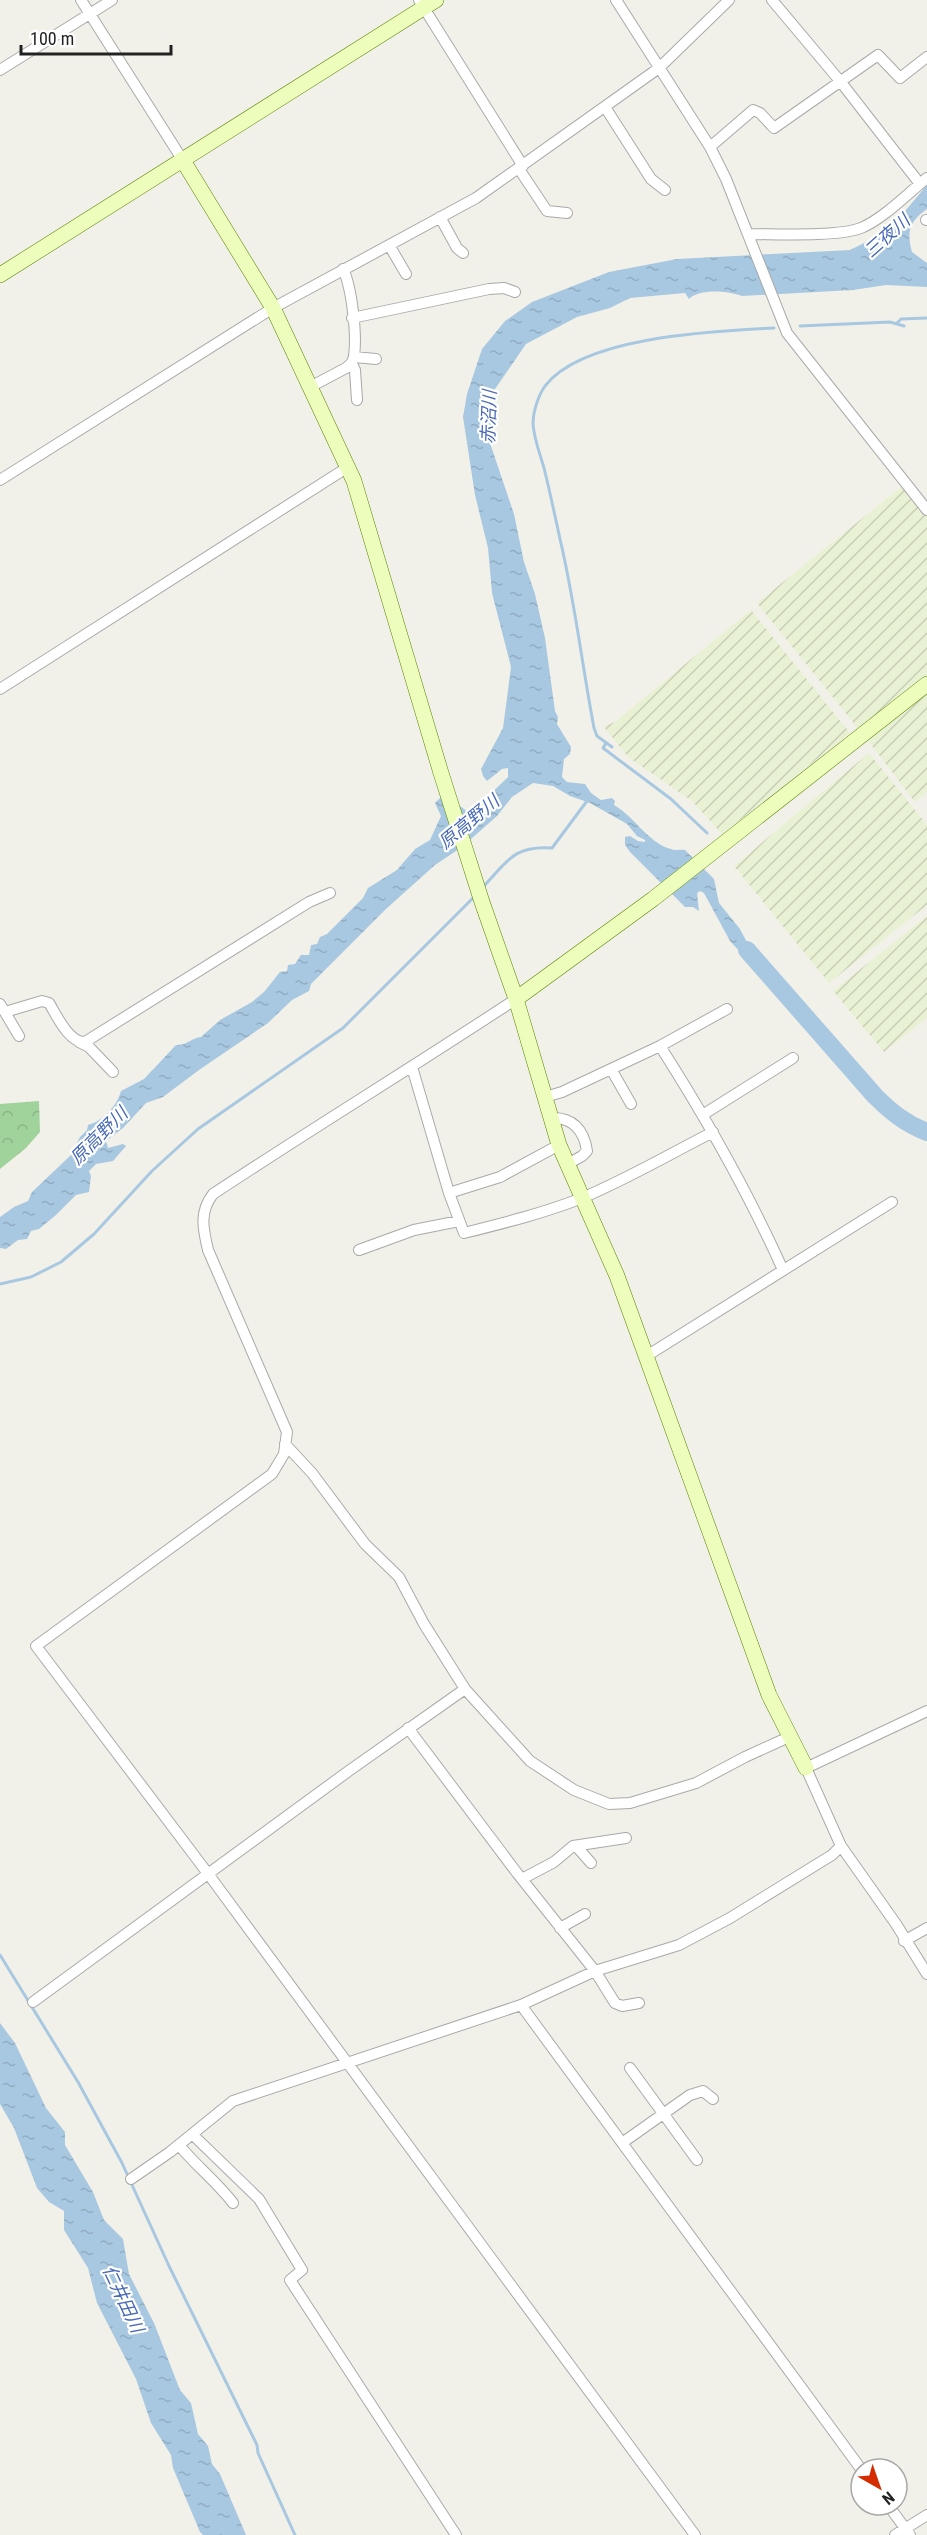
<svg xmlns="http://www.w3.org/2000/svg" width="927" height="2535" viewBox="0 0 927 2535" font-family="'Roboto Condensed','Noto Sans JP',sans-serif">
<style>
.farmland{fill:url(#farmland-furrows)}
.forest{fill:url(#forest-crowns)}
.water{fill:url(#water-ripples)}
.lines{fill:none;stroke-linecap:round;stroke-linejoin:round}
.stream{stroke:#a8c8e1;stroke-width:3}
.river{stroke:#a8c8e1;stroke-width:18}
.street-casing{stroke:#a9a9a9;stroke-width:12}
.secondary-casing{stroke:#598200;stroke-width:16}
.street{stroke:#fff;stroke-width:10}
.secondary{stroke:#ecfdbc;stroke-width:15}
.labels{text-anchor:middle;stroke-width:4.5;stroke-linejoin:round;paint-order:stroke}
.water-label{font-size:18px;font-style:italic;fill:#4869b8;stroke:#fff}
</style>
<defs>
<pattern id="farmland-furrows" width="10" height="10" patternUnits="userSpaceOnUse" patternTransform="scale(1.5)"><rect width="10" height="10" fill="#e9f1d4"/><path d="M-1 1l2-2M0 10L10 0M9 11l2-2" fill="none" stroke="#c8ceb6"/></pattern>
<pattern id="forest-crowns" width="20" height="18" patternUnits="userSpaceOnUse" patternTransform="scale(1.5)"><rect width="20" height="18" fill="#a0d39c"/><path d="M2 6a3 3 0 1 1 6 0M12 15a3 3 0 1 1 6 0" fill="none" stroke="#8ab586"/></pattern>
<pattern id="water-ripples" width="26" height="14" patternUnits="userSpaceOnUse" patternTransform="scale(1.5)"><rect width="26" height="14" fill="#a8c8e1"/><path d="M2 4q2-2 4 0t4 0M15 11q2-2 4 0t4 0" fill="none" stroke="#90acc1"/></pattern>
</defs>
<rect width="100%" height="100%" fill="#f2f1e9"/>
<path class="farmland" d="M905,484L927,511V677L860,731L757,603Z
M751,610L850,733L722,834L692,801L628,757L604,727L616,721Z
M927,688V792L915,802L866,738Z
M869,753L927,825V905L829,983L734,866Z
M927,916V1018L884,1052L833,991Z"/>
<path class="forest" d="M39,1101L40,1132L26,1148L0,1169V1104Z"/>
<path class="water" d="M927,185V209C910,221 906,231 912,252L927,263V287L886,285L853,290L742,296C728,291 700,288 689,299L685,293L630,298L610,308L577,317L526,344L495,389V405L490,419L493,431L490,443L514,514L524,562L535,594L545,638L555,711L558,717L557,724L571,747L570,754L564,759L562,777L567,782L585,784L591,793L601,800L612,798L615,801L614,805C635,817 648,843 671,849C676,851 680,849 685,850L714,879L719,903L740,929L752,952L773,975L743,955L730,941L704,893L700,891L697,893L699,911L693,907H685L630,852L625,845V837L630,836L638,841L645,842V840L637,836L627,824L590,803L570,796L553,786L533,783L512,797L497,816L462,847L435,865L386,909L311,984L309,991L292,1000L268,1023L199,1070L163,1097L146,1103L123,1128L106,1141L108,1148L123,1144L126,1146L113,1161L96,1164L89,1171L91,1176L89,1192L76,1195L56,1215L39,1229L31,1231L27,1239L18,1240L6,1249L0,1248V1217L14,1207L28,1201L32,1192L71,1155L80,1137L87,1130L88,1125C103,1121 117,1106 121,1091L144,1079L176,1045C186,1046 191,1038 201,1037L220,1020L252,1002L264,992L280,972L287,971L288,965L295,964L301,955H309L311,945L317,944L320,937L327,934L363,898L368,888L397,870L415,849L430,840L441,816L435,803L444,794L468,812L475,809L508,777V768L502,769L487,781L483,776L481,769L503,728L511,667L492,593L488,548L475,495L463,417L467,394L482,349L505,321L532,302L609,272L677,259L850,250L870,240L880,230L895,223Z
M0,2023L15,2043L46,2108L65,2132V2145L93,2192L104,2220L123,2239L129,2274L154,2323L180,2390L191,2403L198,2434L208,2446L212,2464L220,2474L246,2535H203L200,2532L173,2468L171,2455L151,2423L136,2379L97,2303L88,2268L64,2230V2211L49,2202L37,2188L14,2128L0,2104Z"/>
<g class="lines">
<path class="stream" d="M897,323L901,319L927,318
M800,326L890,322L904,326
M606,743L603,748L671,799L707,833
M612,747L597,736L594,728C582,665 575,602 560,539C555,516 550,492 544,468C540,454 534,439 533,424C533,412 538,396 545,386C583,336 716,331 774,328
M483,887C507,862 513,845 552,848L587,801
M0,1284L31,1277L61,1262L94,1234L152,1171L198,1129L343,1028L474,897
M0,1955L78,2082L122,2163L169,2266L257,2445L258,2453L295,2535"/>
<path class="river" d="M747,950L875,1096C891,1112 906,1124 927,1132"/>
<g class="street-casing">
<path id="street" d="M81,0L182,159
M419,0L523,166
M616,0L710,147L726,179L787,333L927,510
M772,0L840,81L920,184
M0,70L112,0
M605,107L651,179L665,190
M710,147L753,110L760,113L774,128L878,55L900,78L927,57
M519,169L547,211L567,213
M440,217L457,248L463,253
M926,220H927
M750,234C776,234 838,237 861,228C883,219 908,193 927,178
M389,245L406,274
M352,318L489,289L504,288L515,292
M354,357L376,359
M352,364L355,370L357,400
M310,387L346,368C351,364 353,362 354,356C357,335 352,288 343,269
M0,480L273,308L476,198L659,68L729,0
M0,689L348,467
M516,999C416,1065 313,1128 213,1194C199,1212 203,1229 208,1250L287,1432L284,1454L272,1474L36,1646L209,1875L695,2535
M0,1004L19,1036
M5,1012L42,1001L49,1003C57,1016 69,1043 85,1042L309,902L330,893
M79,1042L89,1047L113,1072
M660,1046C706,1118 748,1192 783,1270
M412,1067L449,1193L464,1233C504,1223 544,1213 582,1198C627,1179 670,1154 713,1132
M611,1069L631,1104
M545,1097L562,1092L660,1046L727,1009
M704,1114L793,1058
M551,1118C573,1117 584,1130 587,1151L582,1156L568,1164
M449,1193L500,1177L559,1145
M359,1250L414,1230L459,1221
M645,1357L892,1202
M285,1444L312,1473L365,1544L399,1577L424,1624L465,1689L530,1761L574,1790L609,1804L630,1803L696,1783L745,1757L789,1737
M408,1728L517,1873L595,1971L615,2003L622,2006L639,2003
M576,1846L591,1863
M841,1846L896,1924L927,1974
M522,1879L554,1862L573,1846L626,1838
M560,1928L585,1914
M904,1941L927,1928
M33,2002L350,1770L465,1689
M521,2005L861,2469
M630,2068L697,2160
M192,2134L259,2199L302,2270L290,2280L456,2535
M622,2143L690,2095L703,2091L713,2099
M179,2145C196,2166 217,2182 233,2203
M131,2179L170,2152L233,2101L521,2005L595,1971L679,1945L730,1918L832,1855L841,1846L806,1768L927,1711
M888,2505L910,2535
M895,2535L927,2515"/>
</g>
<g class="secondary-casing">
<path id="secondary" d="M182,159L273,308L354,481L441,773L482,902L516,999L559,1145L617,1276L769,1695L806,1768
M0,275L436,0
M516,999L653,899L927,684"/>
</g>
<use href="#street" class="street"/>
<use href="#secondary" class="secondary"/>
</g>
<g class="labels">
<g class="water-label">
<text transform="translate(887 236) rotate(-42)" y="6">三夜川</text>
<text transform="translate(489 417) rotate(-88)" y="6">赤沼川</text>
<text transform="translate(469 822) rotate(-40)" y="6">原高野川</text>
<text transform="translate(99 1136) rotate(-45)" y="6">原高野川</text>
<text transform="translate(123 2299) rotate(65)" y="6">仁井田川</text>
</g>
</g>
<g transform="translate(879 2487) rotate(140)"><circle r="28" fill="#ffffff" stroke="#a7a7a7" stroke-width="1.5"/>
<path d="M0-4.5L10 22L0 15L-10 22Z" fill="#d42c00"/>
<text y="-9" font-size="16" font-weight="bold" text-anchor="middle" fill="#222222">N</text>
</g>
<path d="M21 45v9h150v-9" fill="none" stroke="#222222" stroke-width="3"/>
<text x="30" y="45" font-size="18" fill="#222222" stroke="#ffffff" stroke-width="4.5" paint-order="stroke">100 m</text>
</svg>
